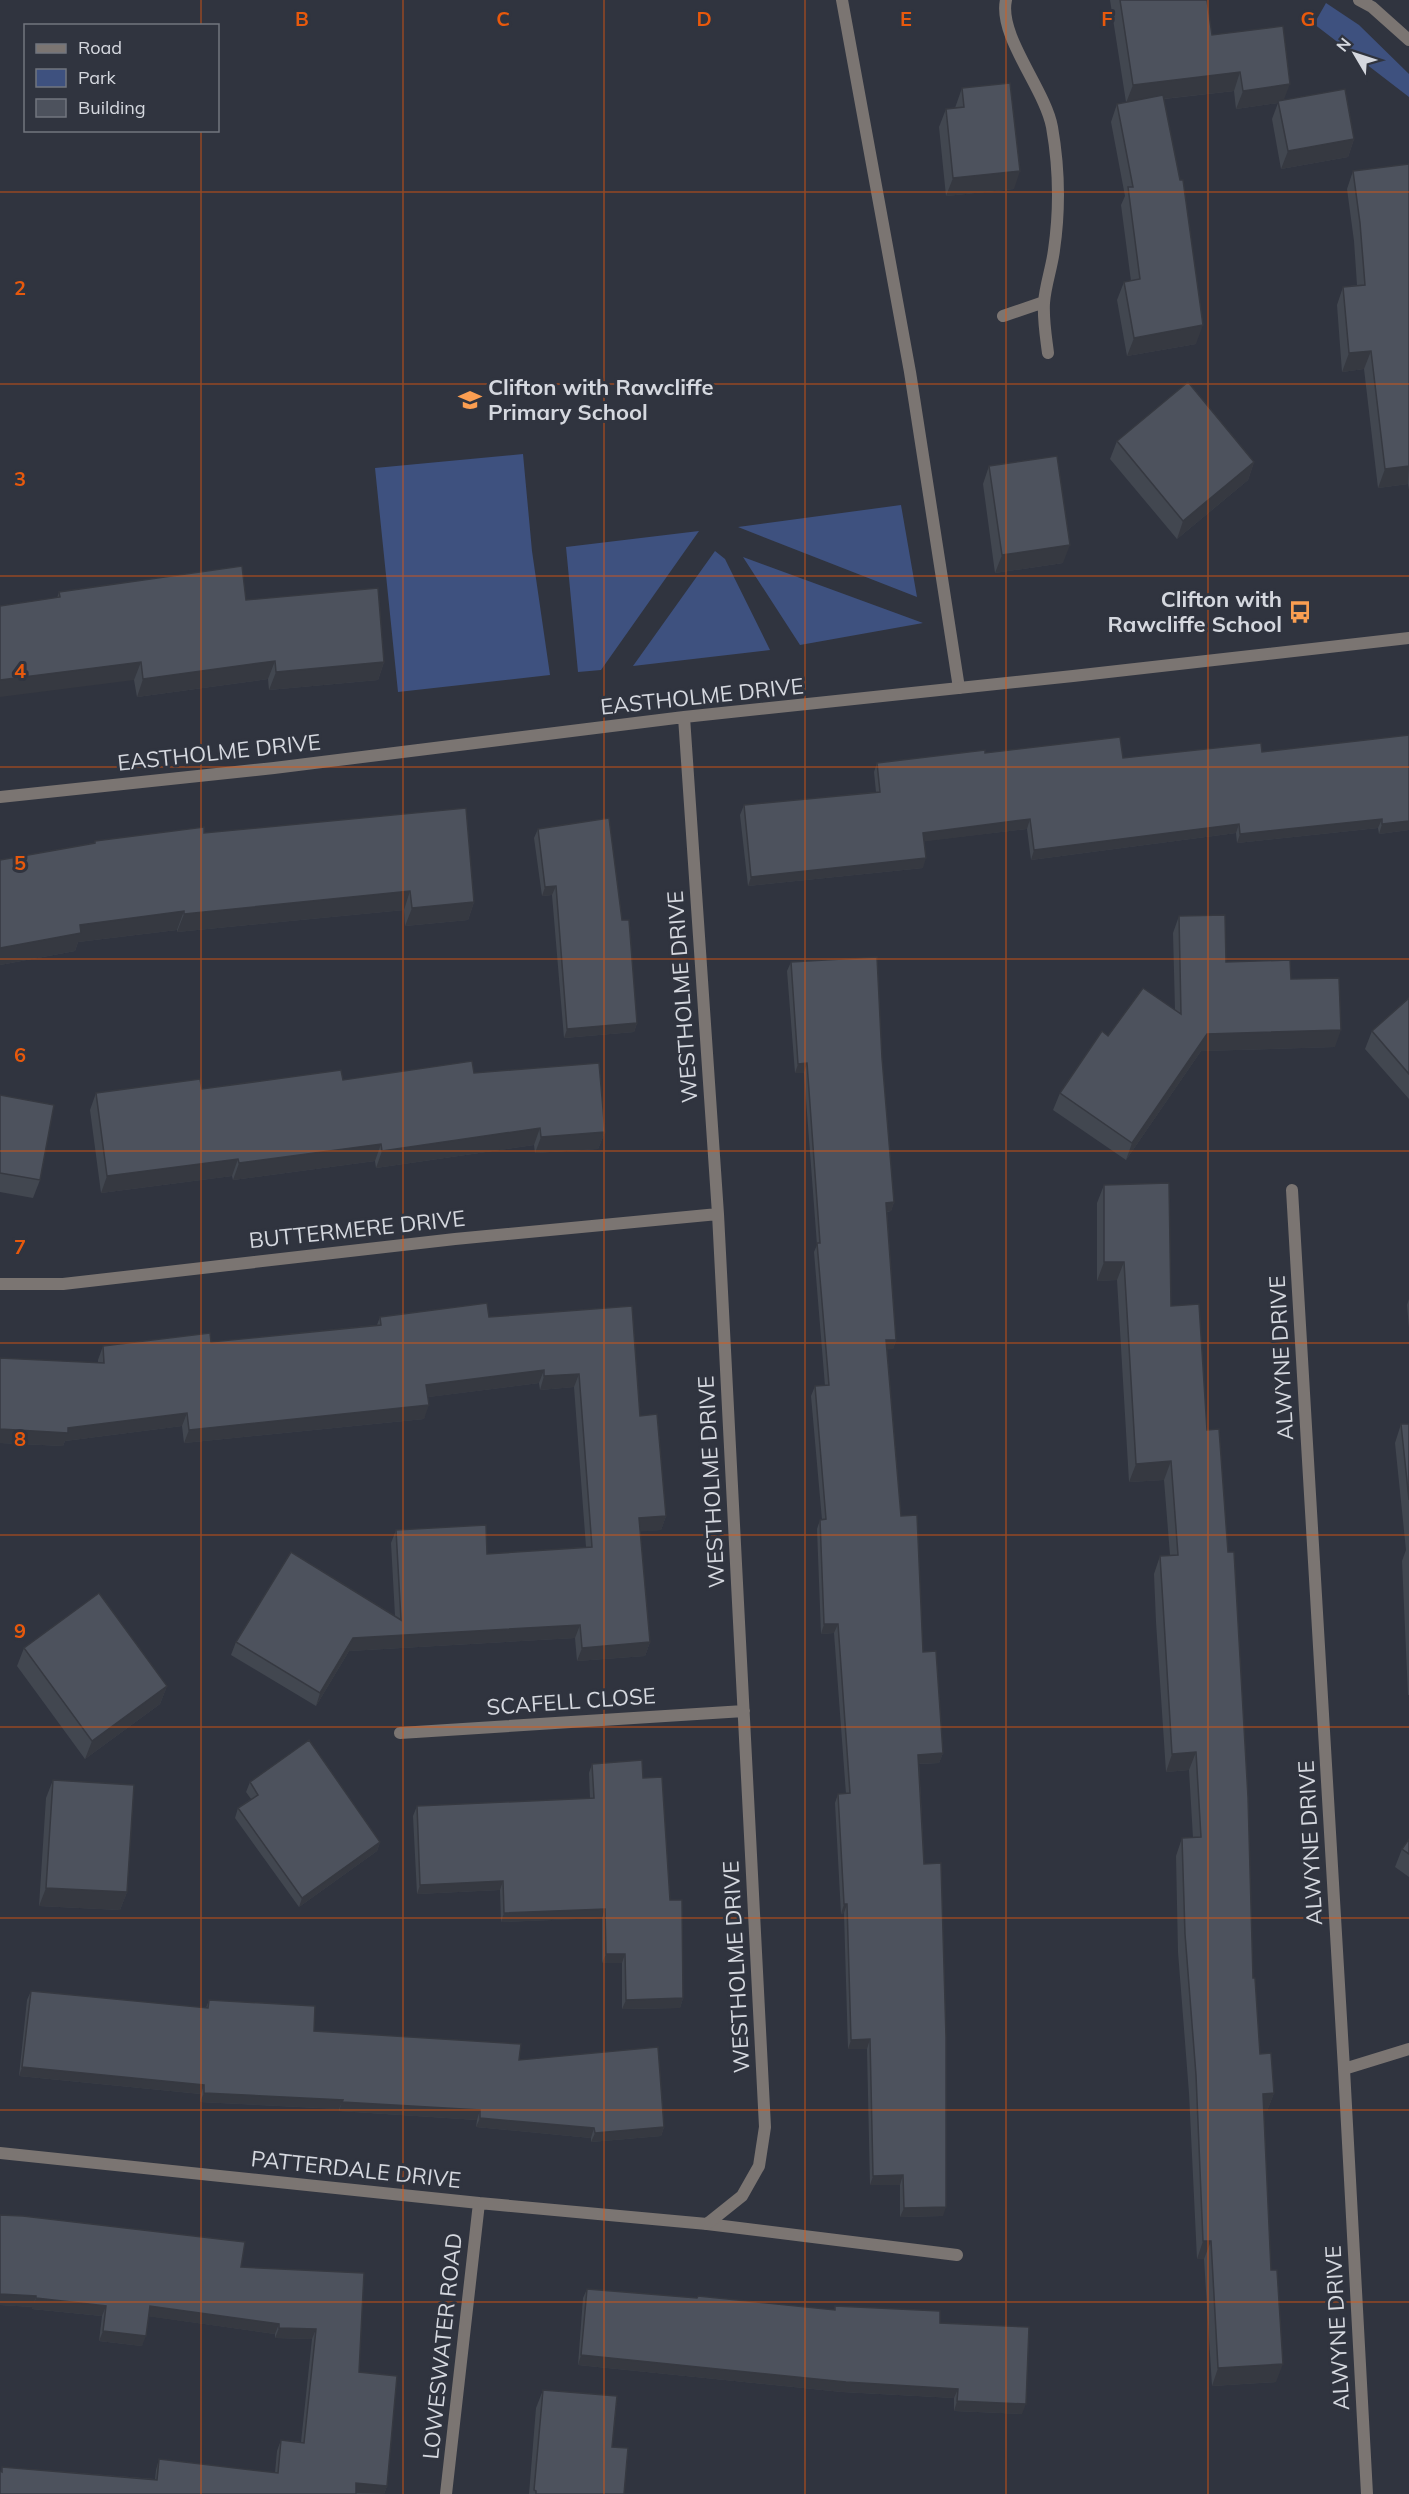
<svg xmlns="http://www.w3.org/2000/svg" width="1409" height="2494" viewBox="0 0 1409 2494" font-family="Mulish,sans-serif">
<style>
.green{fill:#3e517f}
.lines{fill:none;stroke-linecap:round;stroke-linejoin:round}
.lane{stroke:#7b7572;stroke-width:12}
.street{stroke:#7b7572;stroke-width:12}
.wall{fill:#424750}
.shaded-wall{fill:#363941}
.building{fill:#4d525d;stroke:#363941;stroke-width:1.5}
.grid{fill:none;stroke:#e8590c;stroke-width:1.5;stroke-opacity:0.55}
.labels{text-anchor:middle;stroke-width:6;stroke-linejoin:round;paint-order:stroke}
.poi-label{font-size:22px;font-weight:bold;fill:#d5d8df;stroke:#30343f;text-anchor:start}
.street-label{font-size:22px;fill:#d5d8df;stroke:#30343f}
.grid-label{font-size:20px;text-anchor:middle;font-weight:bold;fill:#e8590c;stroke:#30343f;stroke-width:6;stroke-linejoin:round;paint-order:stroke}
</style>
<rect width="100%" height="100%" fill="#30343f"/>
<path class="green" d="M1326,3L1359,25L1409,74V97L1314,24Z
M523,454L532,551L550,675L398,692L375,468Z
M901,505L917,597L738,527Z
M699,531L601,670L578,672L566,547Z
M715,551L725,559L770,650L633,666Z
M743,557L923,623L800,645Z"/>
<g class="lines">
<path class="lane" d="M842,0L910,372L959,688
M707,2224L957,2255"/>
<path class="street" d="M1006,0C998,36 1045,89 1052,127C1059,167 1060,209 1054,250C1052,267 1045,286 1044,303C1043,320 1046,337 1048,353
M1359,0L1372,7L1409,40
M1003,316L1044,302
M0,797L274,768L684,717L1073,676L1409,638
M1292,1190L1344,2069L1367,2494
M0,1284H63L455,1239L718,1214
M400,1733L744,1711
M1344,2069L1409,2049
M0,2153L479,2203L707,2224L742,2196L759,2166L765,2127L718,1214L684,717
M446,2494L479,2203"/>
</g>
<path class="wall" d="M1110,0H1207L1212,35L1284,100L1354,139L1348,157L1281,169L1272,119L1278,103L1236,109L1234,91L1164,99L1196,344L1127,356L1117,300L1124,282L1131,281L1121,205L1125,196L1111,122L1117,104L1126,102Z
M962,88L1014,189L946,196L939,127L946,109L955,108Z
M1409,164V490L1408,484L1378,488L1364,369L1342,372L1337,305L1343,287L1357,285L1354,241L1347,189L1353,171Z
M1117,441L1254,462L1248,480L1177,539L1110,459Z
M989,466L1063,563L995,573L983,484Z
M59,592L246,600L384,662L378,680L269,690L268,679L137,697L134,680L57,598Z
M1262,752L1409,830L1379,834L1378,828L1237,843L1236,833L1031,860L1027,829L924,841L923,868L748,886L740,815L744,805L876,792L874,772L877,763L985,753L1123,758Z
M538,829L622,920L637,1023L634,1032L564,1038L552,895L542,896L534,838Z
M204,833L474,902L468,920L405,926L404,910L177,932V930L78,942L75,951L0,965V860L94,843L95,841Z
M1179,916L1226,962L1291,979L1335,1047L1201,1051L1126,1160L1053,1110L1060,1093L1108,1036L1175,1010L1173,933Z
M791,962L882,1058L894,1202L891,1211L887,1212L896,1340L893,1349H887L901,1516L923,1652L943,1753L939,1763L919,1764L943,2216L900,2217V2185H870L867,2049H848L844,1913L841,1914L835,1803L838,1794H846L834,1633L821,1634L817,1529L820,1520H822L811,1396L815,1386H825L814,1252L817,1245L804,1073H795L787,971Z
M1409,998V1099L1365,1049L1372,1031Z
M474,1073L605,1132L598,1149L535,1153L534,1145L376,1168L375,1161L233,1180L232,1176L101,1193L90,1110L96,1093L202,1089L343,1080Z
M0,1095L40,1180L33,1198L0,1192Z
M1104,1185L1171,1306L1207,1430L1253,1978L1260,2054L1274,2093L1267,2111H1263L1276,2382L1212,2386L1204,2259H1197L1189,2093L1178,1952L1176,1856L1182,1838H1193L1189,1770L1166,1772L1156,1622L1154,1574L1160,1556L1170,1555L1164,1480L1129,1482L1117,1280L1097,1281V1203Z
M1409,1299V1328L1407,1305Z
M632,1306L640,1416L666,1516L661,1530L640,1531L650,1642L645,1656L577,1661L575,1638L349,1651L316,1706L231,1655L236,1642L395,1616L391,1543L396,1530L487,1554L586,1547L574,1387L540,1390L539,1383L428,1397L424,1419L184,1443L182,1426L65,1441L63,1446L0,1443L98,1362V1360L103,1346L211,1342L377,1325L380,1317H489Z
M1401,1424H1409V1695H1408L1402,1561L1406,1550L1395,1443Z
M24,1648L167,1686L160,1704L85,1759L17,1666Z
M592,1764L643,1778L670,1900L683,1998L680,2008L622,2009V1963H602V1918L501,1922L500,1890L417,1894L413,1816L417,1806L590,1798L589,1773Z
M53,1780L127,1892L120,1910L39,1906L46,1798Z
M250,1782L380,1842L377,1851L299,1907L235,1818L238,1808L251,1799L246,1792Z
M1409,1839V1877L1395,1867L1402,1849Z
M31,1991L206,2008L209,2000L314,2031L519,2060L664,2127L661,2136L591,2142V2138L476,2127L477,2120L339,2111V2109L200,2102L201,2094L19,2076L27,2000Z
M0,2215L241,2267L364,2273L359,2372L387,2486L384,2494H0L1,2471L2,2467L155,2479L156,2470L159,2459L275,2473L277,2451L281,2440L301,2442L312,2339L275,2338V2334L148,2316L142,2346L99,2341L102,2316L32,2309L33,2307L0,2305Z
M587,2289L834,2310L835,2306L940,2323L1022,2414L954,2411V2398L842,2392L578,2365L583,2298Z
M543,2390L612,2447L624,2494H529L536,2408Z"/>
<path class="shaded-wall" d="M1240,72L1234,91L1126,103L1133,85Z
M1290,84L1283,102L1278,101V103L1236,109L1243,91Z
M1354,139L1348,157L1281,169L1288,151Z
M1020,171L1014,189L946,196L953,178Z
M1203,325L1196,344L1127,356L1134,338Z
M1371,351L1364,369L1342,372L1349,353Z
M1254,462L1248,480L1177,539L1183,521Z
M1409,466L1408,484L1378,488L1385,469Z
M1070,545L1063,563L995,573L1002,555Z
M275,661L268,679L137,697L143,679Z
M141,662L134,680L0,697V680Z
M384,662L378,680L269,690L276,672Z
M1030,819L1027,829L920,842L923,833Z
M1382,819L1378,828L1237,843L1240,834Z
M1409,821V830L1379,834L1382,824Z
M1239,824L1236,833L1031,860L1034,850Z
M926,858L923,868L748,886L751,877Z
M556,886L552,895L542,896L545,887Z
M410,891L404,910L177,932L184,914Z
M474,902L468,920L405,926L412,908Z
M184,911L177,930L78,942L75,951L0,965V948L80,925Z
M637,1023L634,1032L564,1038L567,1029Z
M1341,1030L1335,1047L1201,1051L1126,1160L1132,1143L1207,1034Z
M807,1063L804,1073H795L798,1064Z
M540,1128L534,1145L376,1168L382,1151Z
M605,1132L598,1149L535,1153L541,1137Z
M381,1144L375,1161L233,1180L239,1163Z
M238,1159L232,1176L101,1193L107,1176Z
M894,1202L891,1211L883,1212L886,1203Z
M1104,1262H1124L1117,1280L1097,1281Z
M886,1340H896L893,1349L883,1350Z
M544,1370L539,1383L421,1398L426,1385Z
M579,1374L574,1387L540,1390L544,1376Z
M429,1405L424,1419L184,1443L189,1430Z
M187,1413L182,1426L65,1441L63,1446L0,1443V1429L68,1428Z
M1171,1461L1164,1480L1129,1482L1136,1464Z
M666,1516L661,1530L634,1532L639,1518Z
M824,1624H838L834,1633L821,1634Z
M580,1625L575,1638L349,1651L316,1706L320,1693L353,1638Z
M650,1642L645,1656L577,1661L582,1648Z
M167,1686L160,1704L85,1759L92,1741Z
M1196,1752L1189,1770L1166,1772L1172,1754Z
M943,1753L939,1763L915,1764L918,1755Z
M380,1842L377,1851L299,1907L302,1898Z
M503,1881L500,1890L417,1894L420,1885Z
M46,1888L127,1892L120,1910L39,1906Z
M844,1904H847L844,1913L841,1914Z
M605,1909L602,1918L501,1922L504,1913Z
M606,1954H625L622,1963H602Z
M683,1998L680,2008L622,2009L626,2000Z
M870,2039L867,2049H848L851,2040Z
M22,2067L204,2085L201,2094L19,2076Z
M204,2093L343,2100L339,2109L200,2102Z
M1274,2093L1267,2111L1256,2112L1263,2094Z
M342,2102L480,2110L477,2120L339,2111Z
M480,2118L594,2128L591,2138L476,2127Z
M664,2127L661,2136L591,2142L595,2133Z
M903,2175L900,2185H870L873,2176Z
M946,2207L943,2216L900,2217L904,2208Z
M1203,2241H1211L1204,2259H1197Z
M0,2294L36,2296L33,2307L0,2305Z
M36,2298L106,2306L102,2316L32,2309Z
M150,2306L279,2324L275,2334L146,2316Z
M279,2328L316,2329L312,2339L275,2338Z
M103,2331L146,2336L142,2346L99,2341Z
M581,2355L958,2389L954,2398L842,2392L578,2365Z
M1283,2364L1276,2382L1212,2386L1218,2368Z
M957,2401L1026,2404L1022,2414L954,2411Z
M356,2483L387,2486L384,2494L352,2493Z"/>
<path class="building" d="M1120,0H1207L1212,35L1283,26L1290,84L1243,91L1240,72L1133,85Z
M1010,83L1020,171L953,178L946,109L964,107L962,88Z
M1345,89L1354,139L1288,151L1278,101Z
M1163,95L1180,180H1183L1203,325L1134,338L1124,282L1140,279L1128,187H1133L1117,104Z
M1409,164V466L1385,469L1371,351L1349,353L1343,287L1365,285L1360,223L1353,171Z
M1188,382L1254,462L1183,521L1117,441Z
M1057,456L1070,545L1002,555L989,466Z
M242,566L246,600L378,588L384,662L276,672L275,661L143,679L141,662L0,680V606L60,597L59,592Z
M1409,735V821L1382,824V819L1240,834L1239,824L1034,850L1030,819L923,833L926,858L751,877L744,805L880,792L877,763L985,750V753L1120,737L1123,758L1261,743L1262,752Z
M466,808L474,902L412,908L410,891L184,914V911L80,925L81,933L0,948V860L95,843V841L204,827V833Z
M609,818L622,920H629L637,1023L567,1029L556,886L545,887L538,829Z
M1225,915L1226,962L1290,960L1291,979L1339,978L1341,1030L1207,1034L1132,1143L1060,1093L1102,1031L1108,1036L1143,988L1181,1014L1179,916Z
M877,957L882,1058L894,1202L886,1203L896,1340H886L901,1516L917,1515L923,1652L936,1651L943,1753L918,1755L924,1864L941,1863L946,2037V2207L904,2208L903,2175L873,2176L870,2039L851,2040L847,1904H844L838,1794L850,1793L838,1624H824L820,1520L826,1519L815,1386L829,1385L817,1243H820L807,1063L798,1064L791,962Z
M1409,998V1074L1372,1031Z
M472,1061L474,1073L599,1063L605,1132L541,1137L540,1128L382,1151L381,1144L239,1163L238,1159L107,1176L96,1093L200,1079L202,1089L341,1070L343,1080Z
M0,1095L54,1105L40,1180L0,1173Z
M1169,1183L1171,1306L1199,1304L1207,1430L1219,1429L1228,1552H1234L1248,1797L1253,1978H1255L1260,2054L1271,2053L1274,2093L1263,2094L1271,2270H1277L1283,2364L1218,2368L1211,2241H1203L1196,2075L1185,1934L1182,1838L1201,1837L1196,1752L1172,1754L1163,1604L1160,1556L1178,1555L1171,1461L1136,1464L1124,1262H1104V1185Z
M487,1303L489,1317L632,1306L640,1416L657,1414L666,1516L639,1518L650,1642L582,1648L580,1625L353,1638L320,1693L236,1642L291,1552L401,1620L396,1530L486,1525L487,1554L592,1547L579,1374L544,1376V1370L426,1385L429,1405L189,1430L187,1413L68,1428V1433L0,1429V1358L104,1363L103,1346L210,1333L211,1342L381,1325L380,1317Z
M1401,1424H1409V1500Z
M99,1593L167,1686L92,1741L24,1648Z
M309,1740L380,1842L302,1898L238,1808L258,1795L250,1782Z
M642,1760L643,1778L662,1777L670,1900H682L683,1998L626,2000L625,1954H606L605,1909L504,1913L503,1881L420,1885L417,1806L594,1798L592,1764Z
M53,1780L134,1785L127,1892L46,1888Z
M1409,1839V1854L1402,1849Z
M31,1991L208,2008L209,2000L315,2006L314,2031L521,2044L519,2060L658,2047L664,2127L595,2133L594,2128L480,2118V2110L342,2102L343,2100L204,2093V2085L22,2067Z
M0,2215L23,2216L245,2242L241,2267L364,2273L359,2372L397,2376L387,2486L356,2483V2494H0V2471L2,2472V2467L157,2480L159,2459L278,2473L281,2440L304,2443L316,2329L279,2328V2324L150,2306L146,2336L103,2331L106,2306L36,2298V2296L0,2294Z
M587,2289L697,2298L698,2296L835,2310V2306L940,2311V2323L1029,2327L1026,2404L957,2401L958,2389L846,2382L581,2355Z
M543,2390L617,2396L612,2447L628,2448L624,2494H536V2491L534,2490Z"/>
<path class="grid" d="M201,0V26M403,0V2494M604,0V2494M805,0V2494M1006,0V2494M1208,0V2494M201,130V2494M0,192H1409M0,384H1409M0,576H1409M0,767H1409M0,959H1409M0,1151H1409M0,1343H1409M0,1535H1409M0,1727H1409M0,1918H1409M0,2110H1409M0,2302H1409"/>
<defs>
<g id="school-bare" transform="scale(1.8)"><path d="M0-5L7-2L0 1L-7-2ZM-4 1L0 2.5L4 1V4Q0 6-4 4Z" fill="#fb9e51" stroke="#30343f" stroke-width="2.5" paint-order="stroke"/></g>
<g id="bus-bare" transform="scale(1.8)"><path d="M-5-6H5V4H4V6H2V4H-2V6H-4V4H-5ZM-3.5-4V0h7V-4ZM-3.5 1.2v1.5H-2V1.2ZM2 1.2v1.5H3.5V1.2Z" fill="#fb9e51" stroke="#30343f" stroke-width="2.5" paint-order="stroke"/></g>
</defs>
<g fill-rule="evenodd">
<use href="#school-bare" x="470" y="400"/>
<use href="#bus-bare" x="1300" y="612"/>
</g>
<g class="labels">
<g class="poi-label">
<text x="488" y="395">Clifton with Rawcliffe<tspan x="488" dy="25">Primary School</tspan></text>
<text x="1282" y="607" text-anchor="end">Clifton with<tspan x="1282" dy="25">Rawcliffe School</tspan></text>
</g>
<g class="street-label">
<text transform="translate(702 696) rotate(-6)" y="8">EASTHOLME DRIVE</text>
<text transform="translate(219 752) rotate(-6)" y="8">EASTHOLME DRIVE</text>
<text transform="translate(682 997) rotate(-94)" y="8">WESTHOLME DRIVE</text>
<text transform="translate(357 1229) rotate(-6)" y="8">BUTTERMERE DRIVE</text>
<text transform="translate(1281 1358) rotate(-93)" y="8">ALWYNE DRIVE</text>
<text transform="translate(711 1482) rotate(-93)" y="8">WESTHOLME DRIVE</text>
<text transform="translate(571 1701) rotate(-4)" y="8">SCAFELL CLOSE</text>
<text transform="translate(1310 1843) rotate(-93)" y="8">ALWYNE DRIVE</text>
<text transform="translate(736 1967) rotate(-93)" y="8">WESTHOLME DRIVE</text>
<text transform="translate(356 2169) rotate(6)" y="8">PATTERDALE DRIVE</text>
<text transform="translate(1337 2328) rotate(-93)" y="8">ALWYNE DRIVE</text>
<text transform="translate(442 2346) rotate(-84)" y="8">LOWESWATER ROAD</text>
</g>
</g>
<g class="grid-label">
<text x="302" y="26">B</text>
<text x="503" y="26">C</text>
<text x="704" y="26">D</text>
<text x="906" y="26">E</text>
<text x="1107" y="26">F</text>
<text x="1308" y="26">G</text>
<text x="20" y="295">2</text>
<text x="20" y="486">3</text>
<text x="20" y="678">4</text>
<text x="20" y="870">5</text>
<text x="20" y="1062">6</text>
<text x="20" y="1254">7</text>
<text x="20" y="1446">8</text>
<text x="20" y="1638">9</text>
</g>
<rect x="24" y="24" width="195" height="108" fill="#30343f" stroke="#72767f" stroke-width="1.5"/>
<rect x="36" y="44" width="30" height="9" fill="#7b7572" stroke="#72767f" stroke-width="1.5"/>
<text x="78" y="54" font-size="18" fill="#d5d8df">Road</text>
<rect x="36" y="69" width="30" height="18" fill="#3e517f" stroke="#72767f" stroke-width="1.5"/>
<text x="78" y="84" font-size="18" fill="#d5d8df">Park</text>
<rect x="36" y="99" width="30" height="18" fill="#4d525d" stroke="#72767f" stroke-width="1.5"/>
<text x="78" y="114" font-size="18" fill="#d5d8df">Building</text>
<g transform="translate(1355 54) rotate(309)" stroke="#30343f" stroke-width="4.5" paint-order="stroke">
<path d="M0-4.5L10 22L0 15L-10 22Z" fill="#d5d8df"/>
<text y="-9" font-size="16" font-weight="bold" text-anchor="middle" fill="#d5d8df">N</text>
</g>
</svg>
